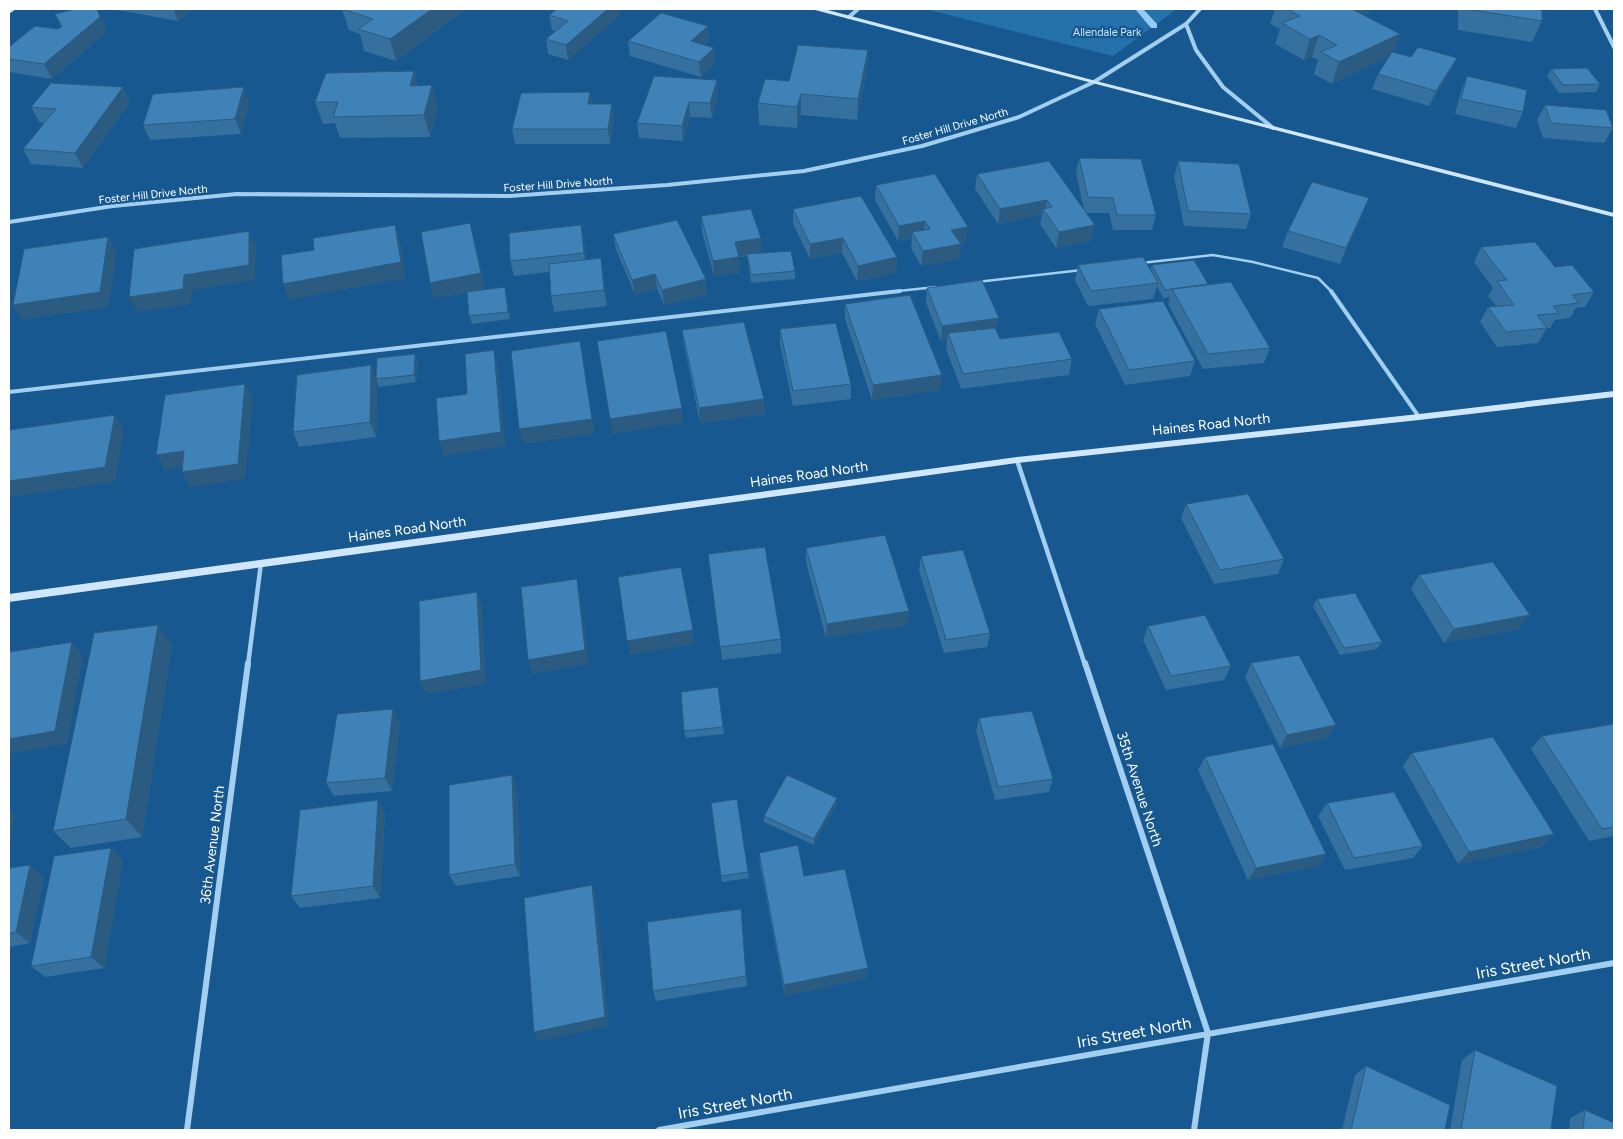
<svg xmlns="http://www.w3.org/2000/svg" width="1623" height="1139" viewBox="0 0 1623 1139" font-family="Figtree,sans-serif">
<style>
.green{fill:#2571ac}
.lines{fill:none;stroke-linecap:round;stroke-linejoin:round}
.stream{fill:#94cbf3;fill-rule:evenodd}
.lane-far1{stroke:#a2cef0;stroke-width:2.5}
.lane{stroke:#a2cef0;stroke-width:4}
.street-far2{stroke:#a2cef0;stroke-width:4}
.street-far1{stroke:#a2cef0;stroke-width:4.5}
.street{stroke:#a2cef0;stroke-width:6}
.secondary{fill:#d0e7fb;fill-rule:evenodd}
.wall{fill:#35709e}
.shaded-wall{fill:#2b5b81}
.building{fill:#3e82b8;stroke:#2b5b81}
.labels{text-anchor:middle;stroke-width:4.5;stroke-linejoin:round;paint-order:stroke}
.far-park-label{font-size:11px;fill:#c9e5fb;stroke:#16588f}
.far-street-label{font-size:11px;fill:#fff;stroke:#16588f}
.street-label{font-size:14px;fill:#fff;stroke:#16588f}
.near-street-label{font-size:16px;fill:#fff;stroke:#16588f}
</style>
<rect width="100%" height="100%" fill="#16588f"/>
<path class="green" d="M925,9H1177L1113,56Z"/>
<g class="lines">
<path class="stream" d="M1135,9H1143L1157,24V28H1151Z"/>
<path class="lane-far1" d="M1141,263L1213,255L1253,262L1318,278L1332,292
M977,282L1082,270
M889,292L936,287"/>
<path class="lane" d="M1331,291L1419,417
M9,392L900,291"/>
<path class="street-far2" d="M1595,9L1614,47
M849,17L858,9
M1186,24L1196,50L1223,87L1273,128
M9,222L113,206L237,194L509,196L667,185L804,171L922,146L1019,117L1094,82L1186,24L1200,9"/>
<path class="street-far1" d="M1017,460L1085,665
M248,665L261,563"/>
<path class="street" d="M1085,663L1208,1033L1194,1130
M187,1130L248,663
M659,1130L1614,963"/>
<path class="secondary" d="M9,9H16L9,14Z
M814,9H824L1096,81L1614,213V217L1092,83L815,10Z
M1614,391V397L1419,420L1017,463L9,602V594L1017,457L1419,414Z"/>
</g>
<path class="wall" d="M112,9H193L178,21Z
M342,9H466L396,61L364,51L360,34L349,30Z
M557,9H621V14L568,60L548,54L546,39L555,31L552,30L549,15Z
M1275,9H1370L1368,13L1364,15L1400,34L1393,52L1411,57L1457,58L1450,73L1429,106L1372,89L1378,74L1390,56L1332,84L1314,74L1318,60L1312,57L1304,60L1275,44L1280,29L1270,24Z
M1458,9H1542V21L1532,42L1458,30Z
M55,14L102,18L106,32L52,79L9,72V47L58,29L61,27Z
M708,26L709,41L704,45L714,48L715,63L701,77L630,56L628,41Z
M868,50L867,72L857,120L801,115L797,128L759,125L758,103L789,81Z
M1551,69L1600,84L1596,92L1559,93L1547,76Z
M414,71L418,86L432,85L438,107L430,137L340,138L335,123L323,124L315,102Z
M1467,76L1523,112L1516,128L1455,114L1461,91Z
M717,80L718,95L712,118L690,117L683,141L639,138L637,123Z
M123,87L130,102L83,168L31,164L23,149L44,123L39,122L31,107Z
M590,92L592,104L614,119L610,144H515L512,129Z
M249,102L241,134L150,140L143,125Z
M1545,105L1613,128L1604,143L1543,138L1537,120Z
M1079,158L1156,215L1152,230H1113L1109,213H1086L1092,241L1056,248L1040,224L1042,215L998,224L975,189L977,174L1084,210L1076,173Z
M1178,161L1251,214L1246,229L1184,226L1174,177Z
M876,185L966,242L960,243L961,244L959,259L921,266L911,248L912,238L898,241L875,200Z
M793,209L897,257L896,273L857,281L842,253L810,259L793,224Z
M1363,214L1340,264L1282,247L1288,231Z
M701,216L761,238V253L795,271V279L751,283L747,256L739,257L740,273L714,276L702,232Z
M613,234L707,295L664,305L657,289L635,295L616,249Z
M474,238L485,288L468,292L507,295L510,319L472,324L469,316L467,292L434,298Z
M584,240L586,260L601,258L607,306L554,312L551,296L550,272L514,276L510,261Z
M1481,247L1555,267L1594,292L1585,307L1576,308L1570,318L1555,320L1550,328H1547L1538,343L1497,347L1480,322L1488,307L1496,306L1488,296L1493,288L1474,262Z
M1078,265L1150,270L1152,265L1208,284L1270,348L1264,363L1203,369L1168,304L1170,297L1163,298L1157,286L1153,299L1088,306L1075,280Z
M927,288L996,332L1000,339L1072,359L1069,375L961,389L946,349L947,340L941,341L926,303Z
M845,304L940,390L872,400L845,319Z
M1099,309L1195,361L1190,376L1125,385L1095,324Z
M780,329L851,384V399L793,406L780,344Z
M682,330L765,414L700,423L684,345Z
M415,354L418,361L416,382L379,387L377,381L376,437L299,447L293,432Z
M1186,504L1284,559L1278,574L1214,584L1181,518Z
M806,548L907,625L826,638L806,562Z
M708,554L781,639V653L722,660Z
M921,556L990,633L987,647L944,653L919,570Z
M1419,575L1519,629L1444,643L1411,589Z
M1317,599L1382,642L1377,649L1340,655L1313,606Z
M1148,626L1231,666L1224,680L1166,690L1143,640Z
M172,645L142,837L71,848L53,831Z
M1251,663L1328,738L1280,748L1245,677Z
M718,687L724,734L686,738L684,731Z
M979,718L1053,779L1049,792L995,800L976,731Z
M400,723L392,791L334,796L326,783Z
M1614,724V836L1589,841L1531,749L1542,736Z
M1412,753L1554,834L1541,847L1458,864L1403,766Z
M1205,757L1326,854L1318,866L1248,880L1198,770Z
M517,788L520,876L456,886L449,875Z
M837,798V804L814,845L764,822V816Z
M711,803L748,872L749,878L722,882Z
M1327,803L1423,846L1413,858L1345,870L1318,816Z
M385,813L380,898L300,908L291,896Z
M759,853L804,876L867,978L785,996L760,865Z
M123,860L104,968L45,977L31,966Z
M9,868L44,877L30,943L9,947Z
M741,909L747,986L656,1001L653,991Z
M1475,1050L1551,1130H1450L1462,1060Z
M1366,1066L1445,1130H1342L1355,1075Z
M1585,1110L1614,1130H1569L1570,1118Z"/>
<path class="shaded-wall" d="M97,9H98L102,18L106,32L52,79L44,64Z
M173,9H193L178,21Z
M432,9H466L396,61L390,39Z
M608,9H621V14L568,60L566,45Z
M1344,9H1370L1368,13L1338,26Z
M708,26L709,41L692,56L691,41Z
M1400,34L1392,55L1332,84L1339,62Z
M1319,35L1312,57L1304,60L1310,39Z
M714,48L715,63L701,77L699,62Z
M868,50L867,72L857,120L858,99Z
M1457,58L1450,73L1429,106L1436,91Z
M414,71L420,93L410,86Z
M717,80L718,95L712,118L710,103Z
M432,85L438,107L430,137L424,115Z
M123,87L130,102L83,168L75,153Z
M244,87L249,102L241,134L235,119Z
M590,92L593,107L588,104Z
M801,94V115L797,128V107Z
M689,102L690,117L683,141L682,126Z
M612,104L614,119L610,144L608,129Z
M1369,198L1363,214L1340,264L1346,248Z
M1047,200L1045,212L1043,209L1042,215L998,224L1000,209Z
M925,221L924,236L912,232V238L898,241L899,226Z
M470,223L485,288L434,298L430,283Z
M395,225L400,240L406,278L289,300L283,284Z
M581,225L584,240L587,268L584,253Z
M1095,225L1092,241L1056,248L1059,232Z
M968,227L966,242L950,245L951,230Z
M249,231L256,246L255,280L192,290L191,304L137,312L129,297L184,275Z
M108,237L117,252L109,307L22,320L13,305Z
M761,238V254L736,257L735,242Z
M843,238L842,253L810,259V244Z
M961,244L959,259L921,266L923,251Z
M739,257L740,273L714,276L713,261Z
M897,257L896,273L857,281L858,266Z
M601,258L607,306L604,290Z
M655,274L657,289L635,295L632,280Z
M706,279L707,295L664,305L662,290Z
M505,287L507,295L510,319L508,312Z
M999,318L996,333H948L947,340L941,341L942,326Z
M580,341L595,434L523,444L519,429Z
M494,350L498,365L505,446L444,456L439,441Z
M415,354L418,361L416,382L414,375Z
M371,365L377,380L376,437L370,422Z
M942,375L940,390L872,400L873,385Z
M245,384L253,399L245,479L190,487L182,472Z
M764,399L765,414L700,423L699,408Z
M682,408L683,423L612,434L610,419Z
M115,415L124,430L115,482L9,497V481Z
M184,451L193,466L165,470L156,455Z
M577,579L580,593L589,664L532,674L528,660Z
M477,592L482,606L486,684L426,694L420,681Z
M909,611L907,625L826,638L827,624Z
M1530,615L1519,629L1444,643L1454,629Z
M158,625L172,645L142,837L126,819Z
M693,630L695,644L630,655L627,641Z
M72,642L83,656L67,744L9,754V739Z
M393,709L400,723L392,791L385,778Z
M1336,725L1328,738L1280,748L1287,735Z
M512,775L517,788L520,876L515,864Z
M837,798V804L814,845V839Z
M378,800L385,813L380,898L373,886Z
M9,809L15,815L9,849Z
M1554,834L1541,847L1458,864L1469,852Z
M111,848L123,860L104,968L91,957Z
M1326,854L1318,866L1248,880L1256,868Z
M30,865L44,877L30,943L16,932Z
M592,885L596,897L609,1026L539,1041L534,1032Z
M868,968L867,978L785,996L784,985Z"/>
<path class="building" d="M75,9H97L100,17L44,64L9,59V47L35,26L58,29L62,26L55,14Z
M342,9H432L390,39L358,29L373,19Z
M557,9H608L566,45L546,39L568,21L549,15Z
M1288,9H1352L1400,34L1339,62L1321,52L1337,45L1319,35L1310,39L1282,23L1300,16Z
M1467,9H1542V21Z
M661,13L708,26L691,41L714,48L699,62L628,41Z
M798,45L868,50L858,99L801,94L797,107L758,103L765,79L789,81Z
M1418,47L1457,58L1436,91L1378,74L1392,52L1411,57Z
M1587,68L1600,84L1563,85L1551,69Z
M414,71L410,86L432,85L424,115L333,117L338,102H315L326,73Z
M654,76L717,80L710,103L689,102L682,126L637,123Z
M1467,76L1527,90L1523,112L1461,99Z
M51,83L123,87L75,153L23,149L56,109L31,107Z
M244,87L235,119L143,125L153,94Z
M590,92L588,104H612L608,129H512L521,93Z
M1545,105L1606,110L1613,128L1551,123Z
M1079,158L1141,159L1156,215H1117L1113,198L1088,197Z
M1049,161L1095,225L1059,232L1043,209L1052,207L1047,200L1000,209L977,174Z
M1178,161L1239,164L1251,214L1188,211Z
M935,174L968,227L951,230L961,244L923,251L912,232L930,229L925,221L899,226L876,185Z
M1312,182L1369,198L1346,248L1288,231Z
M861,196L897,257L858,266L843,238L810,244L793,209Z
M751,209L761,238L735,242L739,257L713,261L701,216Z
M677,220L706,279L662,290L655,274L632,280L613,234Z
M470,223L481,273L430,283L421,232Z
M395,225L401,262L283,284L281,255L314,250L313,238Z
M581,225L584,253L510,261L509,233Z
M249,231V265L184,275L183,289L129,297L134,249Z
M108,237L100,292L13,305L24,249Z
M1535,242L1555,267L1572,265L1594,292L1572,295L1579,303L1553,306L1559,313L1537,315L1547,328L1506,332L1488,307L1514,305L1497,281L1507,280L1481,247Z
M791,251L795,271L751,275L747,254Z
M1143,257L1158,283L1091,291L1078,265Z
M601,258L604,290L551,296L549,264Z
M1194,260L1208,284L1165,290L1152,265Z
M982,280L999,318L942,326L927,288Z
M1231,282L1270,348L1208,354L1172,289Z
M505,287L508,312L469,316L467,292Z
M910,295L942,375L873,385L845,304Z
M1163,301L1195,361L1129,370L1099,309Z
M744,322L764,399L699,408L682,330Z
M836,323L851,384L793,391L780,329Z
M995,328L1000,339L1059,332L1072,359L963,374L948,333Z
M666,331L682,408L610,419L597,341Z
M580,341L592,419L519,429L511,351Z
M494,350L501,432L439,441L436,398L467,394L465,354Z
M415,354L414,375L376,379L377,358Z
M371,365L370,422L293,432L297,375Z
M245,384L238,464L182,472L184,451L156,455L165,395Z
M115,415L105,467L9,481V430Z
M1248,494L1284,559L1220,570L1186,504Z
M885,535L909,611L827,624L806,548Z
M765,547L781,639L720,647L708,554Z
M963,550L990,633L946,640L921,556Z
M1493,562L1530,615L1454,629L1419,575Z
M681,567L693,630L627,641L618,577Z
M577,579L585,650L528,660L521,587Z
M477,592L481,670L420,681L419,601Z
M1355,593L1382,642L1344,648L1317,599Z
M1205,615L1231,666L1171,676L1148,626Z
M158,625L126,819L53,831L94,633Z
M72,642L55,731L9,739V652Z
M1299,655L1336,725L1287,735L1251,663Z
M718,687L723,727L684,731L681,692Z
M393,709L385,778L326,783L337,714Z
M1032,711L1053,779L998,787L979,718Z
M1614,724V827L1602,829L1542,736Z
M1493,737L1554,834L1469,852L1412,753Z
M1273,744L1326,854L1256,868L1205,757Z
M512,775L515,864L449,875V785Z
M787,775L837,798L814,839L764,816Z
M1394,792L1423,846L1354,858L1327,803Z
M737,799L748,872L721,876L711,803Z
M378,800L373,886L291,896L300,810Z
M798,845L804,876L845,869L868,968L784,985L759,853Z
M111,848L91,957L31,966L54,856Z
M30,865L16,932L9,934V868Z
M592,885L605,1017L534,1032L524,898Z
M741,909L746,976L653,991L647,922Z
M1475,1050L1557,1086L1551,1130H1461Z
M1366,1066L1450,1105L1445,1130H1351Z
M1585,1110L1614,1123V1130H1583Z"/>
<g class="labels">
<g class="far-park-label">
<text x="1107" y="36">Allendale Park</text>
</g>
<g class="far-street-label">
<text transform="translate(955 126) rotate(-16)" y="4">Foster Hill Drive North</text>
<text transform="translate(558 184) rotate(-4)" y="4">Foster Hill Drive North</text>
<text transform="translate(153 194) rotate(-6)" y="4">Foster Hill Drive North</text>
</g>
<g class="street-label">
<text transform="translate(1211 424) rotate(-6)" y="5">Haines Road North</text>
<text transform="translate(809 474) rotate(-8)" y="5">Haines Road North</text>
<text transform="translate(407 529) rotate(-8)" y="5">Haines Road North</text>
<text transform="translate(1140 789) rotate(72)" y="5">35th Avenue North</text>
<text transform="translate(212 845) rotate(-83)" y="5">36th Avenue North</text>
</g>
<g class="near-street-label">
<text transform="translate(1533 963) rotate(-10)" y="6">Iris Street North</text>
<text transform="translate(1134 1032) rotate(-10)" y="6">Iris Street North</text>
<text transform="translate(735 1103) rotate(-10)" y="6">Iris Street North</text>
</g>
</g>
<rect width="1623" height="1139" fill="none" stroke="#ffffff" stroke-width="20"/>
</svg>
